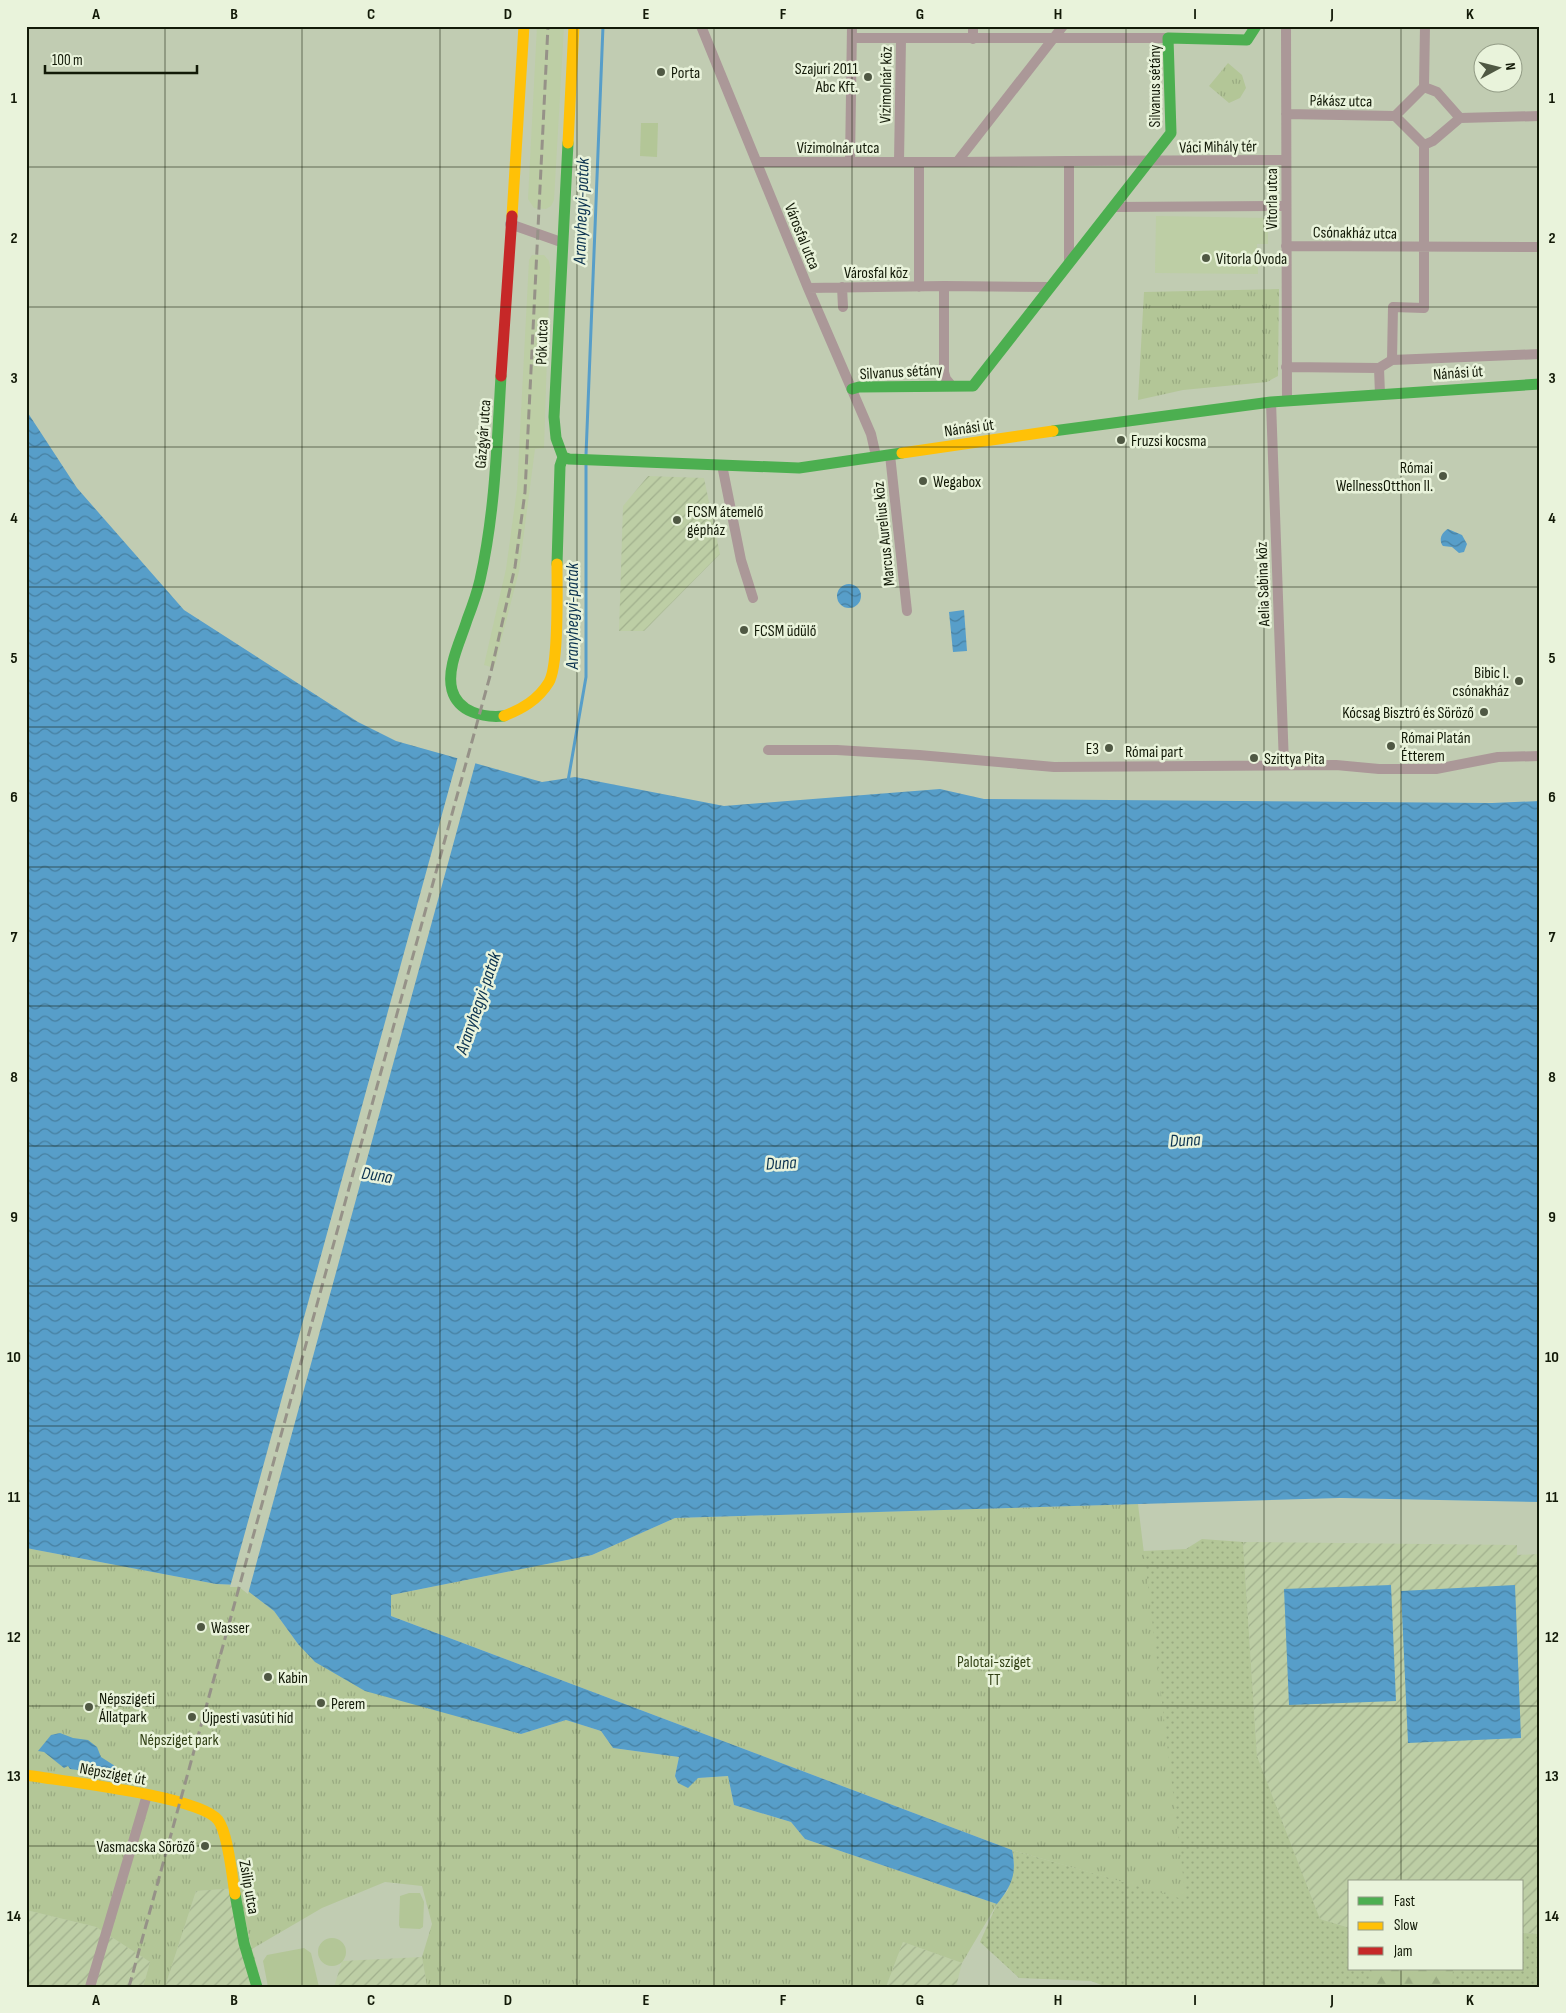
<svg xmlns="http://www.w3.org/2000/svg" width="1566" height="2013" viewBox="0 0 1566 2013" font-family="'Sofia Sans Condensed',sans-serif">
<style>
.built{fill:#bdcea5}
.industrial{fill:url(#industrial-furrows)}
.grass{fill:url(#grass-dots)}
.forest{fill:url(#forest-firs)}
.park{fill:url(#park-tufts)}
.garden{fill:#b3c697}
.water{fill:url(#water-waves)}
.pier{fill:#c1ccb2}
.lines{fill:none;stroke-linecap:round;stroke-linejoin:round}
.stream{stroke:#579ec9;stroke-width:3}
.street{stroke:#ab9898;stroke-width:10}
.fast{stroke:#4caf50;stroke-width:11}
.slow{stroke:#ffc107;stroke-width:11}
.jam{stroke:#c62828;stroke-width:11}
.rail{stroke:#969288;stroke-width:3;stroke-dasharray:10 5;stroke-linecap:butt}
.grid{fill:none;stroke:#121907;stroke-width:1;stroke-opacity:0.55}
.poi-dot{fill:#4f5843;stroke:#e9f3db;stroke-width:2}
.labels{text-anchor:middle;stroke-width:5;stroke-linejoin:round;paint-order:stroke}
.poi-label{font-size:16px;fill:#121907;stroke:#e9f3db;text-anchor:start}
.street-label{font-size:16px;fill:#121907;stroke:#e9f3db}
.park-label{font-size:16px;fill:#334217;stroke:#e9f3db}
.water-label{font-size:18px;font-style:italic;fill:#0b324f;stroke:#e9f3db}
.neatline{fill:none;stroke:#121907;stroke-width:2}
.grid-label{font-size:16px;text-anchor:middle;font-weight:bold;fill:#121907}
</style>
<defs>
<pattern id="industrial-furrows" width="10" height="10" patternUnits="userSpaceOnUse" patternTransform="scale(1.25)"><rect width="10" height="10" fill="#bdcea5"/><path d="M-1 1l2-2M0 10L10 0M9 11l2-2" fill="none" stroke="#a1b08d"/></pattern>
<pattern id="grass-dots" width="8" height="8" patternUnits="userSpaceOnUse" patternTransform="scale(1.25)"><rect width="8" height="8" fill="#b3c697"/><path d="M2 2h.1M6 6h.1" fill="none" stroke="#99aa81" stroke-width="1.8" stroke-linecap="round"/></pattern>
<pattern id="forest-firs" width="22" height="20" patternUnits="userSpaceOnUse" patternTransform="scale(1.25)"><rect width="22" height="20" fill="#b3c697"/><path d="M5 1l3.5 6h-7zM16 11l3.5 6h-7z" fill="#99aa81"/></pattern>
<pattern id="park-tufts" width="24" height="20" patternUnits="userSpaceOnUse" patternTransform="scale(1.25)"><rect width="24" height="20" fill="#b3c697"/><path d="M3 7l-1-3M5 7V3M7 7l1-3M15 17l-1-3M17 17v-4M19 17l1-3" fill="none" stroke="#99aa81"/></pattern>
<pattern id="water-waves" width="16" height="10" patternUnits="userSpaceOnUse" patternTransform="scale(1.25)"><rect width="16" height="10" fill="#579ec9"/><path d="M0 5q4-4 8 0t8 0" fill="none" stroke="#4780a1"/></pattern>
</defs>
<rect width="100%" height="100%" fill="#c1ccb2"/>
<path class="built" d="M537,26H564L554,200L551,206L546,209L534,208L528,199Z
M1156,216L1268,218V244H1257L1258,274L1155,273Z
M532,255H544L549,261L550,267L544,448L535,449L519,571L494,668L484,665L506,569L517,489L529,260Z"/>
<path class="industrial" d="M648,476L704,478L720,554L644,631H619L623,506Z
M1243,1542L1517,1545V1555L1540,1554V1934L1522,1933V1882H1350V1928L1320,1919L1257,1756Z
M238,1888L262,1987H165L196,1891Z
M26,1910L96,1927L150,1962L143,1987H26Z
M903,1942L962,1963L956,1987H886Z
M422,1957L427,1987L488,1984L489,1987H334L342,1961Z"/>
<path class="grass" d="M1202,1539L1243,1542L1257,1756L1320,1919L1350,1928V1969H1522V1933L1540,1934V1987H1107L1091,1981L1019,1978L980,1942L997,1904L1008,1890L1014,1863L1012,1850L1185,1899L1143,1551L1186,1549Z"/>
<path class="forest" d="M1370,1969H1453L1452,1987H1369Z"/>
<path class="park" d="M1228,63L1242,75L1246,88L1240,98L1229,103L1209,86Z
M1279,289L1278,376L1267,382L1183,390L1138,400L1144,292Z
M1138,1504L1186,1900L1012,1850L391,1616V1595L592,1555L675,1518Z
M26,1548L216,1584L240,1585L274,1611L298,1644L521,1734L566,1720L601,1731L613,1748L679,1757L675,1776L698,1778L728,1776L734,1805L791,1822L805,1839L997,1904L962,1963L903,1942L886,1987H489L488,1984L427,1987L422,1957L432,1924L422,1886L385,1882L322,1908L252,1949L238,1888L196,1891L165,1987H143L150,1962L96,1927L26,1910Z"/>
<path class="garden" d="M641,123H658L657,157L640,156Z
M409,1893H420L424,1902L423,1927L420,1929L400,1928L399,1925L400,1896Z
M318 1952a14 14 0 1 1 28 0a14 14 0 1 1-28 0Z
M304,1948L311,1953L319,1987H268L263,1961L267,1955Z"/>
<path class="water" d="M26,410L77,488L184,610L358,722L396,741L542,782L575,777L724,806L940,789L984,799L1492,803L1540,801V1502L1340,1498L675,1518L592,1555L391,1595V1616L1012,1850C1017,1874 1012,1885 997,1904L805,1839L791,1822L734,1805L728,1776L698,1778L688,1788L678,1783L675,1776L679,1757L613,1748L601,1731L566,1720L521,1734L365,1691L315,1662L298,1644L274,1611L240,1585L216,1584L26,1548Z
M1448,529L1462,535L1467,544L1464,552L1459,553L1452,547L1443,546C1438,540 1442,532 1448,529Z
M837 596a12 12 0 1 1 24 0a12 12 0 1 1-24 0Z
M964,610L967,651L953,652L949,612Z
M1391,1585L1396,1701L1289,1705L1284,1589Z
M1515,1585L1521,1738L1408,1743L1401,1591Z
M60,1733L73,1738L88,1740L97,1747L101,1757L115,1766V1772L100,1773L70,1769L68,1766L64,1768L44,1752L38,1751L51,1735Z"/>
<path class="pier" d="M458,756L476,761L248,1594L239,1587H230Z"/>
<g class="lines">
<path class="stream" d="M586,455L603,26
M568,781L586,677V464"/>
<path class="street" d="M701,26L808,288L871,434L876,456
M973,26V39
M1286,26L1287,401
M852,38H1168
M1424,87L1425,26
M1286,114L1395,116L1424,145L1433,141L1460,118L1540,116
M1395,116L1424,87L1437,92L1460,118
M758,162H957L1063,26
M850,162L852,26
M899,162L901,39
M919,162V287
M957,162L1069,161
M1114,207L1286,206
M510,224L561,242
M1286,246L1540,247
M1069,262V161L1286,160
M842,287L843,307
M808,288L944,286
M1392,360L1393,307L1424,308V145
M1286,367L1379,368L1392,360L1540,354
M1379,368L1380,394
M951,385L946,379L944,372V286L1050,287
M1271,402L1284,765
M890,455L907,611
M722,465L741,560L753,598
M768,750H837L919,755L1054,767L1336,765L1379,769H1436L1498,757L1540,756
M90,1987L147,1795"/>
<path class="fast" d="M501,376C497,444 495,513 480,580C477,593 472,607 467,620C461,640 446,668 452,690C458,712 483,718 504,716
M852,389L859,387L973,386L1171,133L1168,38L1247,40L1256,26
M1053,431L1271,402L1540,384
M563,457L569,459L799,468L902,453
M557,564L560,466L563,457L556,438L554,417L568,143
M235,1894L244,1943L257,1987"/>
<path class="slow" d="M568,143L574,26
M512,216L524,26
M902,453L1053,431
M504,716C522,709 538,700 549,682C559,665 557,588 557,564
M26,1775C61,1781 199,1796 218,1820C228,1833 232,1876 235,1894"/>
<path class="jam" d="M501,376L512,216"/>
<path class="rail" d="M129,1987L490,676L515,567L525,492L548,26"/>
</g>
<path class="grid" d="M165,26V1987M302,26V1987M440,26V1987M577,26V1987M714,26V1987M852,26V1987M989,26V1987M1126,26V1987M1264,26V1987M1401,26V1882M26,167H1540M26,307H1540M26,447H1540M26,587H1540M26,727H1540M26,867H1540M26,1006H1540M26,1146H1540M26,1286H1540M26,1426H1540M26,1566H1540M26,1706H1540M26,1846H1540M1401,1969V1987"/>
<g class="poi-dot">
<circle cx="661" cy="72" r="5"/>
<circle cx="868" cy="77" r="5"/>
<circle cx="1206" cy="258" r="5"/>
<circle cx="1121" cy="440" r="5"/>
<circle cx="1443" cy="476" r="5"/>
<circle cx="923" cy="481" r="5"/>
<circle cx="677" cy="520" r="5"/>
<circle cx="744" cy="630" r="5"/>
<circle cx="1519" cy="681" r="5"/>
<circle cx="1484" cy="712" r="5"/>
<circle cx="1391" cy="746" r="5"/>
<circle cx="1109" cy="748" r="5"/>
<circle cx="1254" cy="758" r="5"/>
<circle cx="201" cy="1627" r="5"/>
<circle cx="268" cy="1677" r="5"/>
<circle cx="321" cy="1703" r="5"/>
<circle cx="89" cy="1707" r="5"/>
<circle cx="192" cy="1717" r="5"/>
<circle cx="205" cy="1846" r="5"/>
</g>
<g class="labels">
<g class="poi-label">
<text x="858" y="74" text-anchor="end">Szajuri 2011<tspan x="858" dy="18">Abc Kft.</tspan></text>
<text x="671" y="78">Porta</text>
<text x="1216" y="264">Vitorla Óvoda</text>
<text x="1131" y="446">Fruzsi kocsma</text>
<text x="1433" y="473" text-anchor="end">Római<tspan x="1433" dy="18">WellnessOtthon II.</tspan></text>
<text x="933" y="487">Wegabox</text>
<text x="687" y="517">FCSM átemelő<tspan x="687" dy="18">gépház</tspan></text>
<text x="754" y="636">FCSM üdülő</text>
<text x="1509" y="678" text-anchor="end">Bibic I.<tspan x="1509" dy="18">csónakház</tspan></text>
<text x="1474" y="718" text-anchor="end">Kócsag Bisztró és Söröző</text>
<text x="1401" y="743">Római Platán<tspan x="1401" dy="18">Étterem</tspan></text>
<text x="1099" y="754" text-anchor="end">E3</text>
<text x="1264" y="764">Szittya Pita</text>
<text x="211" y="1633">Wasser</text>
<text x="278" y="1683">Kabin</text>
<text x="99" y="1704">Népszigeti<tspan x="99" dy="18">Állatpark</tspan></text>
<text x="331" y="1709">Perem</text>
<text x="202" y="1723">Újpesti vasúti híd</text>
<text x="195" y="1852" text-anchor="end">Vasmacska Söröző</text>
</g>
<g class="street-label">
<text transform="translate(885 85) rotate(-89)" y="6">Vízimolnár köz</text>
<text transform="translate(1154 86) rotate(-90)" y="6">Silvanus sétány</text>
<text transform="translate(1341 100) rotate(1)" y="6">Pákász utca</text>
<text transform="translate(1218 146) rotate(-1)" y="6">Váci Mihály tér</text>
<text x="838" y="153">Vízimolnár utca</text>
<text transform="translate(1271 199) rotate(-90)" y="6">Vitorla utca</text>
<text transform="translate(1355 232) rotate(1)" y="6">Csónakház utca</text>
<text transform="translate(803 236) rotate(68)" y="6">Városfal utca</text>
<text x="876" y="278">Városfal köz</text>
<text transform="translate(541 342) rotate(-88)" y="6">Pók utca</text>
<text transform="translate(901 371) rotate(-3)" y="6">Silvanus sétány</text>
<text transform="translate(1458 372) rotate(-4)" y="6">Nánási út</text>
<text transform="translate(969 427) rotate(-8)" y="6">Nánási út</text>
<text transform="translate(482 434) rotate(-86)" y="6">Gázgyár utca</text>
<text transform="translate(883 534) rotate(-96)" y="6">Marcus Aurelius köz</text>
<text transform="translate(1262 584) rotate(-92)" y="6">Aelia Sabina köz</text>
<text x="1154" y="757">Római part</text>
<text transform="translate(113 1773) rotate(10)" y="6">Népsziget út</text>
<text transform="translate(250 1887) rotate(80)" y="6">Zsilip utca</text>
</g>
<g class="park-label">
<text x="994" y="1667">Palotai-sziget<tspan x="994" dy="18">TT</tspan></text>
<text x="179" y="1745">Népsziget park</text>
</g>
<g class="water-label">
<text transform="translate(581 211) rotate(-88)" y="6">Aranyhegyi-patak</text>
<text transform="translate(572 616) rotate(-90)" y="6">Aranyhegyi-patak</text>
<text transform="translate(478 1003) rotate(-71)" y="6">Aranyhegyi-patak</text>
<text transform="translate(1185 1140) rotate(-3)" y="6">Duna</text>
<text transform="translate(781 1163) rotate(-3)" y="6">Duna</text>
<text transform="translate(377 1175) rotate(9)" y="6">Duna</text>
</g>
</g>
<rect width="1566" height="2013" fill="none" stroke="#e9f3db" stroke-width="55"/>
<rect x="1348" y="1880" width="175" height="90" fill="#e9f3db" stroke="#939c86"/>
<rect x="1358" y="1897" width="25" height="8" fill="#4caf50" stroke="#939c86"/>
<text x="1394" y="1906" font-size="15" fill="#121907">Fast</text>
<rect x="1358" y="1922" width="25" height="8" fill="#ffc107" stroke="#939c86"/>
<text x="1394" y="1930" font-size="15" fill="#121907">Slow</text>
<rect x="1358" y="1947" width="25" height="8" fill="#c62828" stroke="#939c86"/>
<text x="1394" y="1956" font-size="15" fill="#121907">Jam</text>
<g transform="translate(1498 68) rotate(83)"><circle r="24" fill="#e9f3db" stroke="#939c86"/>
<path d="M0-4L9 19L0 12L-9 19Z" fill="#4f5843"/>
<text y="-8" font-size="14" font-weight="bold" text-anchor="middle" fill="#121907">N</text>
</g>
<path d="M45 65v8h152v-8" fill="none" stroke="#121907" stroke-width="2.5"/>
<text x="52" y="65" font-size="15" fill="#121907" stroke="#e9f3db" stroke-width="4" paint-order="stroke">100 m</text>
<rect x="28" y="28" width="1510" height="1958" class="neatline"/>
<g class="grid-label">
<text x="96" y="19">A</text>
<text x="234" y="19">B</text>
<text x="371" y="19">C</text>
<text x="508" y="19">D</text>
<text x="646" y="19">E</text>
<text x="783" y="19">F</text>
<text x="920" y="19">G</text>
<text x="1058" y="19">H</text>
<text x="1195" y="19">I</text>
<text x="1332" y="19">J</text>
<text x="1470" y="19">K</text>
<text x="14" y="103">1</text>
<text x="1552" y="103">1</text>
<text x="14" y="243">2</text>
<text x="1552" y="243">2</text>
<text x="14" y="383">3</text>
<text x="1552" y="383">3</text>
<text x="14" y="523">4</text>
<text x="1552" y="523">4</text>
<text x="14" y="663">5</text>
<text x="1552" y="663">5</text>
<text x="14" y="802">6</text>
<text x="1552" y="802">6</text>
<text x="14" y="942">7</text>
<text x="1552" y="942">7</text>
<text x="14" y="1082">8</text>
<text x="1552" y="1082">8</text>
<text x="14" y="1222">9</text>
<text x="1552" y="1222">9</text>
<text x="14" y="1362">10</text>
<text x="1552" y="1362">10</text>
<text x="14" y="1502">11</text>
<text x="1552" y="1502">11</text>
<text x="14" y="1642">12</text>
<text x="1552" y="1642">12</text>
<text x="14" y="1781">13</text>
<text x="1552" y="1781">13</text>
<text x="14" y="1921">14</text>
<text x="1552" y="1921">14</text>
<text x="96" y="2005">A</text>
<text x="234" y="2005">B</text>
<text x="371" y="2005">C</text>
<text x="508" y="2005">D</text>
<text x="646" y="2005">E</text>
<text x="783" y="2005">F</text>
<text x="920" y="2005">G</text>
<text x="1058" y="2005">H</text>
<text x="1195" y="2005">I</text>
<text x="1332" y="2005">J</text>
<text x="1470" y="2005">K</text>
</g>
</svg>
